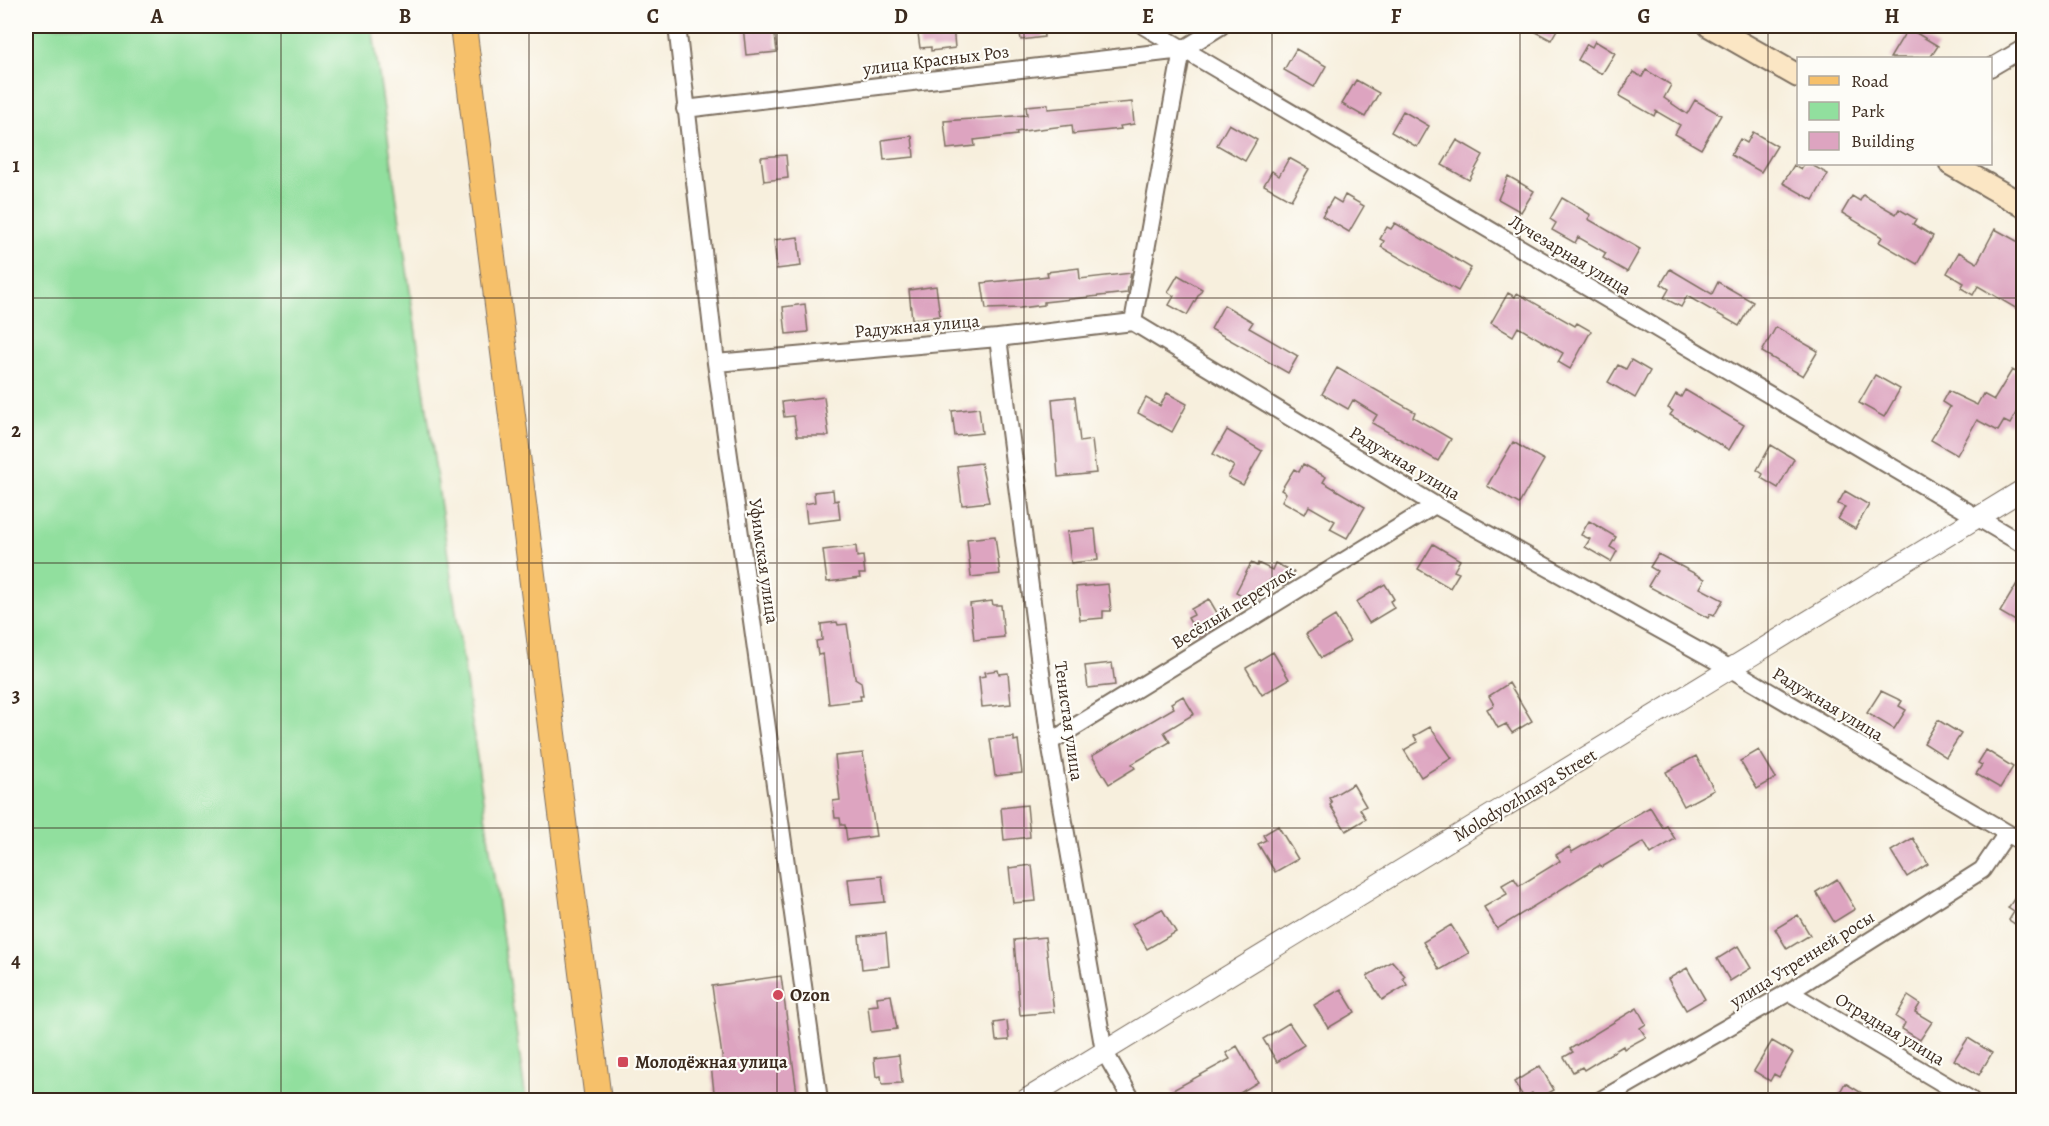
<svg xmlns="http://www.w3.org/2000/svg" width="2049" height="1126" viewBox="0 0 2049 1126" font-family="Alegreya,serif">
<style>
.green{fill:#91df9e;stroke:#66845e;stroke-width:1.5}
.building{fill:#dda4c0}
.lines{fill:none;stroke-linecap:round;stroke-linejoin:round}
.minor-casing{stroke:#7d6f61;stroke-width:20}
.tertiary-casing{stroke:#7d6f61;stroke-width:22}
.secondary-casing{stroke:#7d6f61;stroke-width:26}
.primary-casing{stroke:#7d6f61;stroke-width:28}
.minor{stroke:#fff;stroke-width:16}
.tertiary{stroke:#fff;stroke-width:20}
.secondary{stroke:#fbe6c4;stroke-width:22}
.primary{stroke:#f6c06b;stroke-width:26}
.grid{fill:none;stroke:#3b2a1e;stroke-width:1.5;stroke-opacity:0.55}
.poi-dot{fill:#d1495b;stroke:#fdfcf7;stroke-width:2}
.labels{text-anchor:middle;stroke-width:4.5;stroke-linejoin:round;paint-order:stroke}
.street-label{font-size:18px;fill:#3b2a1e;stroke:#fdfcf7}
.poi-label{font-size:18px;font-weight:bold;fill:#3b2a1e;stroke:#fdfcf7;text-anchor:start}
.neatline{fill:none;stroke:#3b2a1e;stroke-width:2}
.grid-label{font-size:20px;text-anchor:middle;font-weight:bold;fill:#3b2a1e}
</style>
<rect width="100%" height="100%" fill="#fdfcf7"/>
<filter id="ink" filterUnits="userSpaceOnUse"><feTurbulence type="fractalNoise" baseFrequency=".0167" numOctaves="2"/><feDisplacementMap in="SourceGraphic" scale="12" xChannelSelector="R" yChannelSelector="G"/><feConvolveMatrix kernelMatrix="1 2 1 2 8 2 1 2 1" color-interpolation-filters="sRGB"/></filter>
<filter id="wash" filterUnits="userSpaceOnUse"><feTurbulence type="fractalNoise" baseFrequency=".008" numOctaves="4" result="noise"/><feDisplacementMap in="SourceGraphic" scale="24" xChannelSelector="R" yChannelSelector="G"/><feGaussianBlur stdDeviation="1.35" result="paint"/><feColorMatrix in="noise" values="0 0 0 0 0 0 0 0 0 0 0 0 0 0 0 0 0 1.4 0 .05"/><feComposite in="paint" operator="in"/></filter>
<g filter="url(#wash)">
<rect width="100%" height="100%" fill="#f7efdd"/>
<path class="green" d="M26,26H372L526,1100H26Z"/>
<g id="blocks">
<path class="building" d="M743,26H771L772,29L774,28L777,52L746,55Z
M917,26H953L955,48L931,51V47L920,48Z
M1019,26H1043L1044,37L1021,40Z
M1525,26H1559L1551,40Z
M1908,28L1938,46L1930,58H1890Z
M1595,41L1615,53L1602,74L1578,60L1587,44L1592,47Z
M1296,49L1326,66L1314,87L1284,70Z
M1646,70L1671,85L1664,98L1687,114L1695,100L1721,115L1701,149L1675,134L1680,125L1656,111L1654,116L1619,96L1633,72L1642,77Z
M1356,80L1379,93L1365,117L1342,104Z
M1132,102L1134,124L1120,126L1121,129L1073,134L1072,125L1016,132L1017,135L974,140L975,146L947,149L944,121L1027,115L1026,106L1048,104V109Z
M1403,111L1429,126L1417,147L1391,132Z
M1229,124L1257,140L1245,161L1217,145Z
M1753,132L1777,146L1761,172L1731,155L1740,139L1747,143Z
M912,136L914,157L884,160L882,140Z
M1457,140L1483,155L1469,180L1442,165Z
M786,155L788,178L764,181L761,157Z
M1289,158L1309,169L1291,200L1264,185L1272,171L1279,176Z
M1804,164H1810L1828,174L1813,200L1783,183L1794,165L1801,169Z
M1508,176L1534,191L1521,212L1498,199Z
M1345,195L1364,206L1349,232L1322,216L1333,198L1341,203Z
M1863,195L1896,214L1899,209L1916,219L1913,224L1933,236L1917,264L1879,242L1882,237L1842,213L1852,196L1860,201Z
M1562,198L1591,215L1588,219L1640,249L1627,272L1603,258L1606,253L1578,237L1575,243L1552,230L1556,223L1550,219Z
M1395,223L1471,268L1458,291L1381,247L1384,241L1380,239L1387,227L1391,229Z
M1995,229L2024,245V313L1978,286L1973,295L1961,288L1964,283L1947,273L1959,252L1977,263Z
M798,237L801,266L777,269L774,240Z
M1079,268L1080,279L1131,273L1127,293L1044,302V305L1020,308L986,309L982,283L1048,276L1047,272Z
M1670,269L1712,294L1718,282L1753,302L1739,326L1687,296L1681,307L1664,298L1669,289L1661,284Z
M1178,275L1202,289L1187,315L1169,305L1174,296L1168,292Z
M936,286L940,316L912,319L909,290Z
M1508,293L1515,297L1517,293L1575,326L1577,323L1591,331L1570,369L1558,362L1563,353L1518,327L1513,336L1491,323Z
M805,304L808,332L786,334L783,307Z
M1224,305L1253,322L1249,328L1298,356L1288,373L1211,329Z
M1776,327L1818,351L1803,376L1762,352Z
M1631,360L1650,371L1635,398L1608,382L1618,365L1626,369Z
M1337,368L1415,412L1413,417L1451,439L1438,461L1372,423L1377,415L1353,400L1348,409L1322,394Z
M2012,370L2024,376V398L2010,424L2004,421L1998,431L1977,420L1957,455L1931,440L1950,407L1942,402L1948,391L1977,405L1983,394L1994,400Z
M1875,375L1900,389L1884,417L1859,403Z
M1685,390L1744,425L1729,450L1670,415L1673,411L1668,408L1676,394L1681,397Z
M1167,393L1187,404L1172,432L1138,413L1146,398L1160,406Z
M824,397L829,436H797L794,416L784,417L782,402Z
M1069,397H1075L1080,442L1092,440L1096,473L1058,477L1052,399Z
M979,408L982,433L955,436L952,411Z
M1227,430L1262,451L1243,485L1228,477L1234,466L1213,454Z
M1513,442L1544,460L1519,504L1487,486Z
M1771,445L1794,459L1778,488L1761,478L1763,474L1757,470Z
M981,463L989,502L962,505L957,466Z
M1303,464L1326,477L1323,482L1365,507L1347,538L1330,529L1335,521L1309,506L1305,514L1282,501L1286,493L1281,490L1294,469L1299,472Z
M833,490L834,501L838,500L840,519L807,523L805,504L815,502L814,492Z
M1845,491L1869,505L1855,529L1838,519L1845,507L1838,504Z
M1589,521L1616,537L1610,547L1617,551L1611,562L1585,547L1590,539L1581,535Z
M1095,529L1098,560L1071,563L1067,532Z
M995,536L1000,574L971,577L967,539Z
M1433,544L1460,560L1454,571L1459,573L1450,588L1418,569Z
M856,546L857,557L863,556L865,574H859L860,578L827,582L823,550Z
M1658,554L1705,579L1700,588L1723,600L1714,616L1710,614L1708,618L1648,586L1657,571L1650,567Z
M1251,563L1257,566L1258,563L1272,570L1275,563L1294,572L1288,583L1283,586L1270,580L1256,603L1236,592Z
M2024,572V626L2000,612Z
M1108,584L1111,611H1103V618L1080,620L1076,587Z
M1385,584L1394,599L1390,601L1394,608L1369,623L1356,602Z
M1209,599L1223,623L1199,637L1188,618L1194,615L1191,609Z
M992,601L993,605H1001L1004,637L974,640L970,604Z
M1335,616L1350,641L1321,658L1306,634Z
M837,622L838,625L847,624L855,678L861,682L863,696H860L861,700L829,704L823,654L818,655L816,641L822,640L821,624Z
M1273,652L1289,679L1262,695L1246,668Z
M1112,663L1115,685L1088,688L1085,666Z
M998,670L999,674L1008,673L1011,704L982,707L979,677L986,676L985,672Z
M1509,683L1532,721L1512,733L1506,724L1498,728L1487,709L1494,705L1489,696Z
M1881,691L1902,701L1899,706L1906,710L1894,729L1867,713Z
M1183,696L1194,714L1164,732L1170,742L1132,764L1135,768L1109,784L1092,756L1174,708L1171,703Z
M1938,720L1961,734L1946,757L1924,743Z
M1430,727L1452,758L1421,777L1404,750L1418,742L1414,736Z
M1014,737V741L1018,740L1022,773L995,776L990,739Z
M1759,750L1776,778L1757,789L1740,761Z
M1986,750L2013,767L2000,788L1976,774L1982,765L1978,763Z
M863,753L876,836L847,840L845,825H841L840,818H835L833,801L840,800L835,756Z
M1696,756L1714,790L1684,806L1666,772Z
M1353,784L1366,806L1360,809L1366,819L1346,831L1330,805L1332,803L1329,798Z
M1027,805L1030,837L1004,840L1001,808Z
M1650,807L1663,828L1667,826L1675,839L1651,854L1644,842L1602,867L1600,865L1497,929L1484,907L1507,894L1502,885L1514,878L1519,886L1560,861L1556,855L1569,847L1572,852Z
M1278,826L1298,859L1275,872L1258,844L1266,840L1263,835Z
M1913,838L1928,864L1907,877L1891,851Z
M1032,865L1036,901L1013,903L1009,868Z
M882,876L885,902L851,905L848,879Z
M1837,879L1855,909L1834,922L1816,892Z
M2024,884V930L2009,920L2014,912L2008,908Z
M1162,909L1176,932L1147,949L1132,924Z
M1798,915L1810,935L1787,949L1775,929Z
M1451,925L1469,953L1440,970L1423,942Z
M886,933L889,966L862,969L859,936Z
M1045,937L1054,1012L1020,1015L1014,940Z
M1738,946L1751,968L1730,981L1717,959Z
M1392,961L1405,976L1403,978L1407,985L1382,1000L1367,976Z
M1687,968L1705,999L1686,1010L1668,979Z
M781,976L798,1101H715L711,1065L723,1063L712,986Z
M1341,989L1355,1012L1328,1028L1314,1005Z
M891,995L897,1029L871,1032L868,1006L878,1005L877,997Z
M1908,996L1920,1004L1915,1012L1932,1022L1920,1040L1902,1029L1905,1023L1896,1017Z
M1637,1008L1646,1024L1640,1028L1646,1037L1624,1049L1623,1046L1584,1070L1582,1067L1573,1072L1564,1057L1573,1052L1570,1049Z
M1007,1021L1009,1040L996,1041L994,1023Z
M1289,1023L1304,1045L1277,1062L1263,1039Z
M1968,1038L1992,1053L1979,1075L1954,1060Z
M1772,1041L1793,1053L1779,1077L1774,1074L1770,1081L1754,1071Z
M1237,1046L1258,1082L1227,1101H1177L1171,1091L1230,1059L1226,1053Z
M899,1055L902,1083L882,1084L881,1076L876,1077L874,1058Z
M1540,1066L1554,1090L1536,1100L1532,1093L1524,1098L1514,1082Z
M1845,1083L1875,1101H1835Z"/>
</g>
</g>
<g filter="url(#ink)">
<use href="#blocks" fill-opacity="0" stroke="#7d6f61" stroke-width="1.5"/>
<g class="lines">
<g class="minor-casing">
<path id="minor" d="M677,26L716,363L819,1100
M1144,26L2024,545
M1990,68L2024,48
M685,109L1182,50L1221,26
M1133,322L1182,50
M998,338L1050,742L1104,1051L1132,1100
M716,363L998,338L1133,322L1435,505L1731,669L2024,843
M1050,742L1435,505
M1789,992L1971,1100
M1601,1100L1789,992L1982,870L2007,833"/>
</g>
<g class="tertiary-casing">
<path id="tertiary" d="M1025,1100L2024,489"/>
</g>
<g class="secondary-casing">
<path id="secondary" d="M1710,26L1798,76
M1951,164L2024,206"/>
</g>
<g class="primary-casing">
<path id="primary" d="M463,26L598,1100"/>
</g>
<use href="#minor" class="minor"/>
<use href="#tertiary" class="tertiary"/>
<use href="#secondary" class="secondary"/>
<use href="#primary" class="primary"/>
</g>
</g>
<path class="grid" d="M281,26V1100M529,26V1100M777,26V1100M1024,26V1100M1272,26V1100M1520,26V1100M1768,26V1100M26,298H2024M26,563H2024M26,828H2024"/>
<g class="poi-dot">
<circle cx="778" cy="995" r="6"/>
<rect x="617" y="1056" width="12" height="12" rx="3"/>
</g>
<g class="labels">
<g class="street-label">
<text transform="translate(936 60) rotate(-7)" y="6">улица Красных Роз</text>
<text transform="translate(1570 255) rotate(31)" y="6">Лучезарная улица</text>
<text transform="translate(917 326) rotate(-5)" y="6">Радужная улица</text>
<text transform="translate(1405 463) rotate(31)" y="6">Радужная улица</text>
<text transform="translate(764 561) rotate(82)" y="6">Уфимская улица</text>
<text transform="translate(1233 607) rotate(-32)" y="6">Весёлый переулок</text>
<text transform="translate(1828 704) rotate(31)" y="6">Радужная улица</text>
<text transform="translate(1069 721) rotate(82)" y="6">Тенистая улица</text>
<text transform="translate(1525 795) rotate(-31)" y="6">Molodyozhnaya Street</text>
<text transform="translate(1802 959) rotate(-32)" y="6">улица Утренней росы</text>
<text transform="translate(1890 1029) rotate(31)" y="6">Отрадная улица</text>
</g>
<g class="poi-label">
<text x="790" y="1001">Ozon</text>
<text x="635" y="1068">Молодёжная улица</text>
</g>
</g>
<rect width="2049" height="1126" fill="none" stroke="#fdfcf7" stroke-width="66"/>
<rect x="1797" y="57" width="195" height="108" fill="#fdfcf7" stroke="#afa8a0" stroke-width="1.5"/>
<rect x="1809" y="76" width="30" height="9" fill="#f6c06b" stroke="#afa8a0" stroke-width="1.5"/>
<text x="1851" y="87" font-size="18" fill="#3b2a1e">Road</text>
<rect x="1809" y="102" width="30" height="18" fill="#91df9e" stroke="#afa8a0" stroke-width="1.5"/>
<text x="1851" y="117" font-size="18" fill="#3b2a1e">Park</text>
<rect x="1809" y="132" width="30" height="18" fill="#dda4c0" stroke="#afa8a0" stroke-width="1.5"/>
<text x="1851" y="147" font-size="18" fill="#3b2a1e">Building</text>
<rect x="33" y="33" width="1983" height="1060" class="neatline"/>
<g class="grid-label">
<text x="157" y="23">A</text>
<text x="405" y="23">B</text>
<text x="653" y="23">C</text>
<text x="901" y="23">D</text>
<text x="1148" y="23">E</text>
<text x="1396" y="23">F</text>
<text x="1644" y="23">G</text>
<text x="1892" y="23">H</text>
<text x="16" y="172">1</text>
<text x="16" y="437">2</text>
<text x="16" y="702">3</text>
<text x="16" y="967">4</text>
</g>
</svg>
